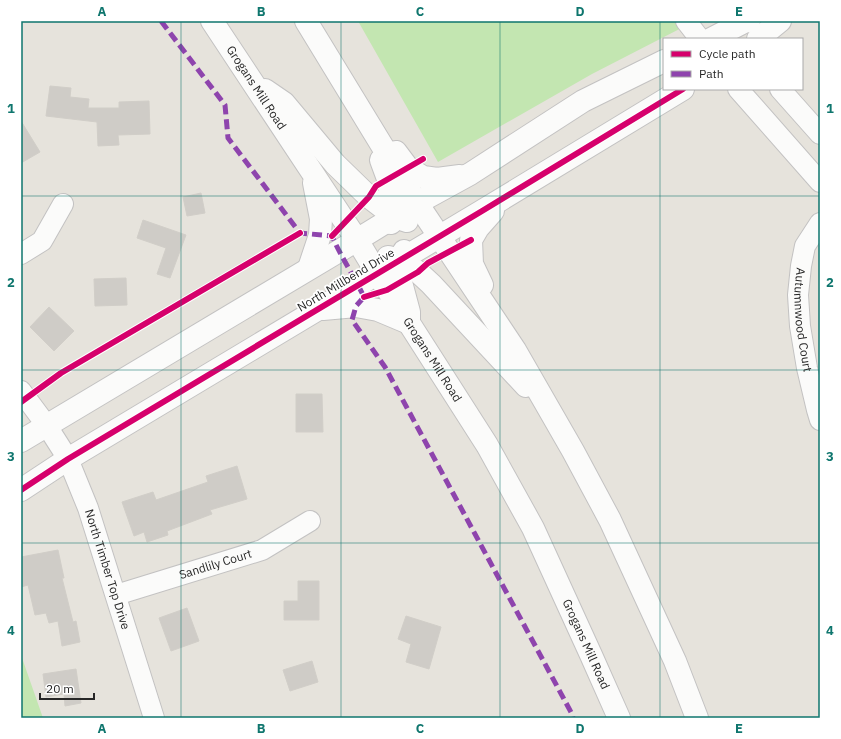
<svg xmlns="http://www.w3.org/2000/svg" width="841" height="739" viewBox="0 0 841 739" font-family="'IBM Plex Sans',sans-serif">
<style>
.green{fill:#c3e6b1}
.building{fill:#cfccc7;stroke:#d1cec8}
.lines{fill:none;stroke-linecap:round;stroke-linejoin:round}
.street-casing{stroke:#c3c2c2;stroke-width:22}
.secondary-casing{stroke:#c3c2c2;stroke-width:24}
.street{stroke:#fbfbfa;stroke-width:20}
.secondary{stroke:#fbfbfa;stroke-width:22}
.quiet{stroke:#8e44ad;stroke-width:5;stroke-dasharray:10 5;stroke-linecap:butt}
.cycleway-casing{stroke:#fff;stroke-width:8}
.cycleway{stroke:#d6006c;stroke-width:6}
.grid{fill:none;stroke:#0f766e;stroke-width:1;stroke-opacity:0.55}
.labels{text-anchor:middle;stroke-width:3.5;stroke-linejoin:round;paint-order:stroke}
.street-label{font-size:12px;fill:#272727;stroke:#fff}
.neatline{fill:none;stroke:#0f766e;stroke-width:1.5}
.grid-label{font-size:13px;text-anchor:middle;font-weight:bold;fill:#0f766e}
</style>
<rect width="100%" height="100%" fill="#e6e3dc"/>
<path class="green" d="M358,21H695L592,74L438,162Z
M21,655L43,718H21Z"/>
<path class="building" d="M50,86L71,88L70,97L89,99L88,108H119V102L149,101L150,134L118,135L119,145L98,146L97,122L46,116Z
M21,121L40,152L21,163Z
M201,193L205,213L187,216L183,197Z
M143,220L186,235L170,278L157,274L166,248L137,238Z
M126,278L127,305L95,306L94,279Z
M49,307L74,331L54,351L30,327Z
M296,394H322L323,432H296Z
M237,466L247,499L210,510L212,514L167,531L168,535L147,542L144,532L134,536L122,502L153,492L156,500L208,482L206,476Z
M58,550L64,578H62L73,622L76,621L80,642L62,646L58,621L49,623L46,613L35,615L28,585L21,587V557Z
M298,581H319V620H284V601H298Z
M187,608L199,641L171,651L159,618Z
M406,616L441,627L429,669L406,662L411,644L398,639Z
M312,661L318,682L290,691L283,670Z
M76,669L81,703L65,706L64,694L46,697L43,674Z"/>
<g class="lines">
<g class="street-casing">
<g id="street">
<path d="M686,21L700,39"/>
<path d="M738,89L820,182"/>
<path d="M780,89L820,134"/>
<path id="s1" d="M820,223L805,246L801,266L798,295L800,326L807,368L817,410L820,420"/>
<path d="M21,254L42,241L63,204"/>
<path id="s2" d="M21,391L47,426L68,459L88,508L154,718"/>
<path id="s3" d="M116,595L262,550L310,521"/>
</g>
</g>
<g class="secondary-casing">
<g id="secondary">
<path id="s4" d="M212,21L357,240L377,273L487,445L533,528L591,655L619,718"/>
<path d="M306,21L417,203L515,350L573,451L610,520L675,661L697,718"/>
<path d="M711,39L744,22L749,21"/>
<path d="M758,39L780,21"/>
<path d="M265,90L284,103L335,164L369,197L395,217L407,221"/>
<path d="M396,152L408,168L423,177L437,179L460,176"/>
<path d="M381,160L388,179L395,217L391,223"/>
<path d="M388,257L400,260L418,272L431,284L526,386"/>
<path d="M309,268L320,235L321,219L314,183"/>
<path d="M482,285L472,264L471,240L478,228L493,211"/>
<path d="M323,309L356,306L378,310L409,323V312L401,282L400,260L404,251"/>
<path d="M21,441L339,251L417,203L470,174L583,101L664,61"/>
<path d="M21,490L68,459C273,336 479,214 683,89"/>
</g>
</g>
<use href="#street" class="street"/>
<use href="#secondary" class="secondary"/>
<path class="quiet" d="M161,21L225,105L228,138L300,233L332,236C341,257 354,276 364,297L356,306L352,320L385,367L572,714L573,718"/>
<g class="cycleway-casing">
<path id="cycleway" d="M332,236L369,197L376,186L423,159
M364,297L387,290L418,272L428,263L471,240
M21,402L61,373L300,233
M21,490L68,459C273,336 479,214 683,89"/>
</g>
<use href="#cycleway" class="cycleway"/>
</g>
<path class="grid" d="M181,21V718M341,21V718M500,21V718M660,21V718M21,196H820M21,370H820M21,543H820"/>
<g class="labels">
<g class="street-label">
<text dy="4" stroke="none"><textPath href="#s4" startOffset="80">Grogans Mill Road</textPath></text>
<text transform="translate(346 280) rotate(-31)" y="4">North Millbend Drive</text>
<text dy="4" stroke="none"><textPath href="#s1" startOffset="102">Autumnwood Court</textPath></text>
<text dy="4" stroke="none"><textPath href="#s4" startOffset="404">Grogans Mill Road</textPath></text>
<text dy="4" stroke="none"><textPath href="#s3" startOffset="104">Sandlily Court</textPath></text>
<text dy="4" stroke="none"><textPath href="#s2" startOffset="200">North Timber Top Drive</textPath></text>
<text dy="4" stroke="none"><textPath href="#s4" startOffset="728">Grogans Mill Road</textPath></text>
</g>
</g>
<rect width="841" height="739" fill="none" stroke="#ffffff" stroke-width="44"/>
<rect x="663" y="38" width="140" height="52" fill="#ffffff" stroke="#a9a9a9"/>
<rect x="671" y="51" width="20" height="6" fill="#d6006c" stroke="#a9a9a9"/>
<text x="699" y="58" font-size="12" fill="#272727">Cycle path</text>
<rect x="671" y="71" width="20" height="6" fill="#8e44ad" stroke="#a9a9a9"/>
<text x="699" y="78" font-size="12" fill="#272727">Path</text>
<path d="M40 693v6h54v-6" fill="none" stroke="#272727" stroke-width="2"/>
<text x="46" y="693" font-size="12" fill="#272727" stroke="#ffffff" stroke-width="3" paint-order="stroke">20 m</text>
<rect x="22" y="22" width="797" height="695" class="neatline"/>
<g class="grid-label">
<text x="102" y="16">A</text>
<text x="261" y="16">B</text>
<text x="420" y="16">C</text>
<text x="580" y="16">D</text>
<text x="739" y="16">E</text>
<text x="11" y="113">1</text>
<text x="830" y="113">1</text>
<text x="11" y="287">2</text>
<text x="830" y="287">2</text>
<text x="11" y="461">3</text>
<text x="830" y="461">3</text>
<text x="11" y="635">4</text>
<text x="830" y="635">4</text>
<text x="102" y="733">A</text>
<text x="261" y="733">B</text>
<text x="420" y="733">C</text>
<text x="580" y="733">D</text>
<text x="739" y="733">E</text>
</g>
</svg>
